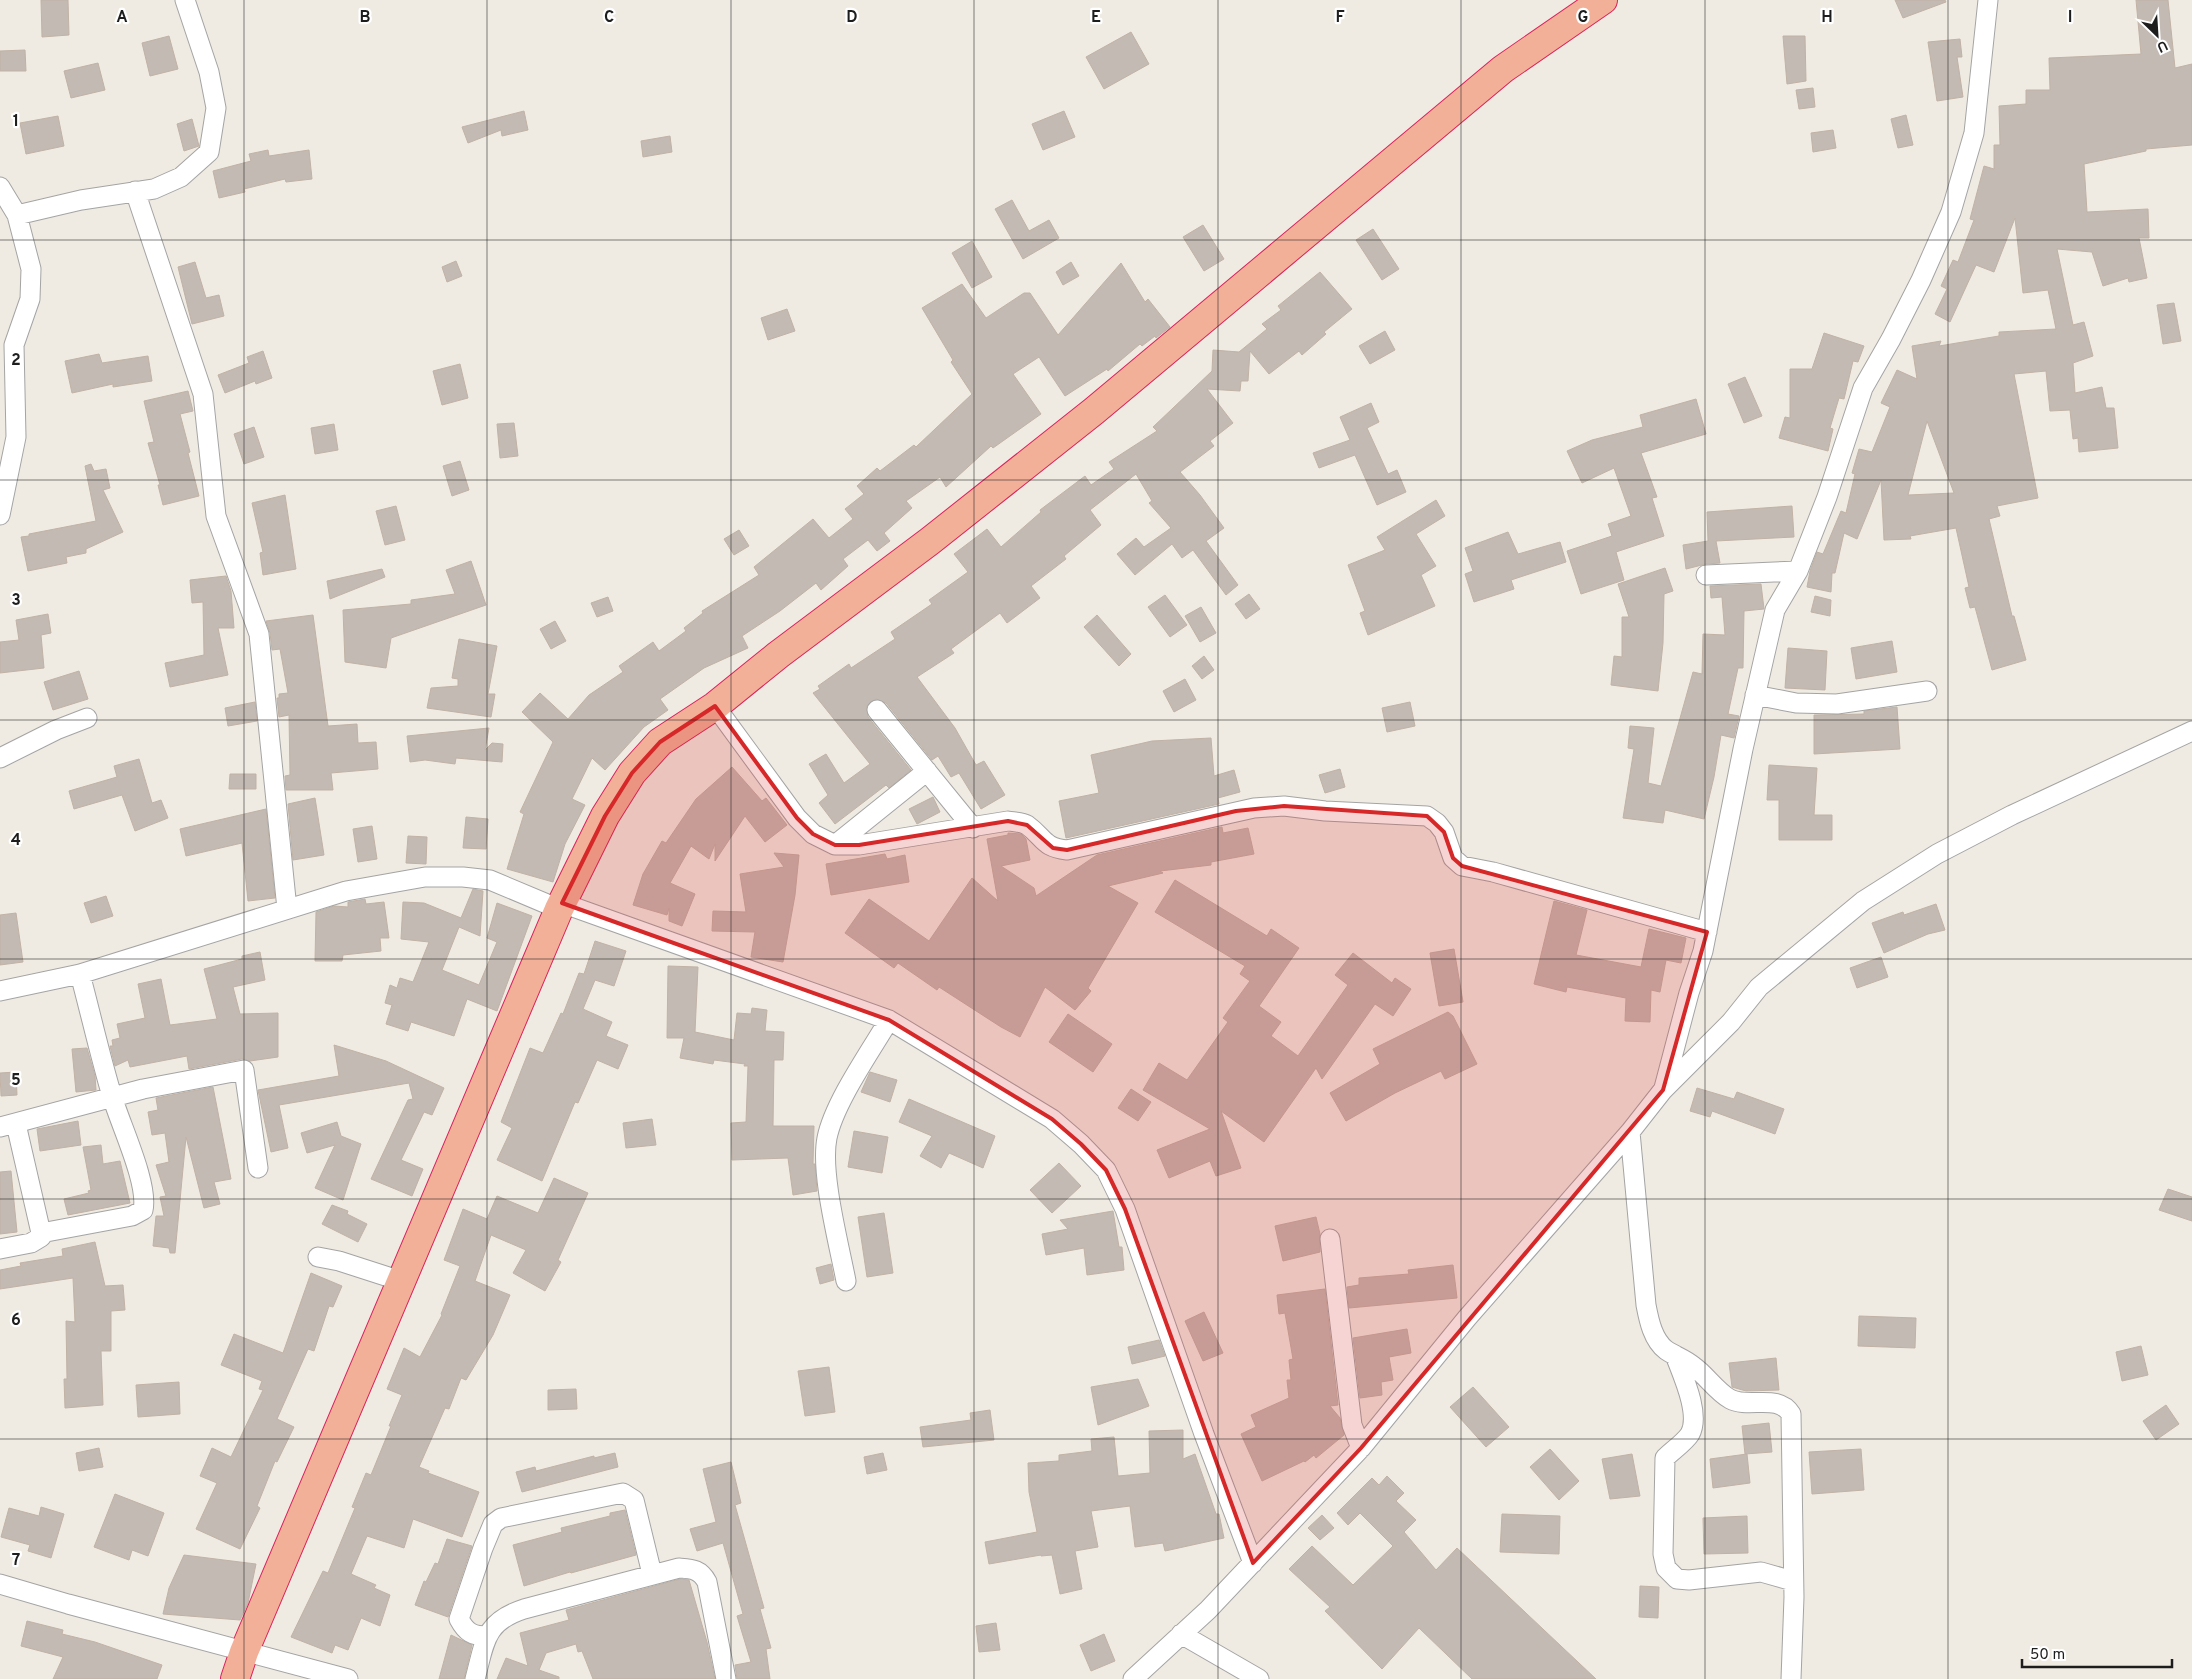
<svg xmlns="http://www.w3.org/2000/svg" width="2192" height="1679" viewBox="0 0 2192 1679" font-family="Overpass,sans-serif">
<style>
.building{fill:#c3bab3;stroke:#c1b2a5;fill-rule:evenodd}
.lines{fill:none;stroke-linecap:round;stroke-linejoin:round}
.minor-casing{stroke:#a4a4a4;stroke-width:21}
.trunk-casing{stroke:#db225b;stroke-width:30}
.minor{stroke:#fff;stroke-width:19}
.trunk{stroke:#f2b099;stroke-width:28}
.marked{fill:#d62828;fill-opacity:0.2;stroke:#d62828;stroke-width:4;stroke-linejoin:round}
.grid{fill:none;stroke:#1d1d1d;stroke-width:1;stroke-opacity:0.55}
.grid-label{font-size:16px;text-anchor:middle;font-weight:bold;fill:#1d1d1d;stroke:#fff;stroke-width:4.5;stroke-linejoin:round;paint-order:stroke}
</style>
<rect width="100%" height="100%" fill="#efebe3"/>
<path class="building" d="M41,0H68L69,35L42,37Z
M1895,0H1945L1946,2L1903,18Z
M2136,0H2168L2175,68L2192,64V145L2146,149V151L2084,164L2087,212L2148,209L2149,238H2139L2147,278L2129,282L2128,278L2103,286L2092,252L2057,249L2073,325L2084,322L2093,356L2073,363L2075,393L2102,387L2106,408H2114L2118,448L2079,452L2078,438L2073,439L2070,410L2050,411L2046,371L2014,374L2038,498L1997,506L2000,516L1989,519L2012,616H2014L2026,660L1992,670L1975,607L1970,608L1965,588L1969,587L1956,528L1910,536L1911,539L1884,540L1881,480L1857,539L1844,533L1835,573H1832L1831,592L1807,587L1810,571L1817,552L1823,554L1841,511L1846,513L1855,474L1852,473L1859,449L1872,452L1890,407L1881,403L1897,370L1917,379L1912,346L1941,341L1939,346L1999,336V332L2056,329L2048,290L2023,293L2015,218L1994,272L1976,265L1950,322L1935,314L1947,289L1941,286L1953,260L1958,262L1974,220L1970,219L1984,166L1994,169V145H2000L1999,106L2026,104V90H2050L2049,58L2141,54ZM1927,421L1954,493L1908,495Z
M1131,32L1149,64L1104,89L1086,57Z
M169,36L178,69L150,76L142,43Z
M1783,36H1805L1806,81L1787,84Z
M1960,39L1962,57H1957L1963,97L1937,101L1928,42Z
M25,50L26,71H0V51Z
M98,63L105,90L71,98L64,71Z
M1813,88L1815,107L1799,109L1796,90Z
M524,111L528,130L502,136L501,130L468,143L462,127Z
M1064,111L1075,137L1043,150L1032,124Z
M1906,115L1913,145L1898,148L1891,119Z
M58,116L64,146L26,154L20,123Z
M192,119L199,146L184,151L177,124Z
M1833,130L1836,148L1813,152L1811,133Z
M670,136L672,152L643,157L641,141Z
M268,150L269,156L309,150L312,179L286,182L285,179L244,189L245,192L219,198L213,171L251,161L249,154Z
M1012,200L1029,231L1049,220L1059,238L1023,259L995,209Z
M1203,225L1224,259L1204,271L1183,237Z
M1373,229L1399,269L1382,280L1356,240Z
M972,241L992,277L972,288L952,253Z
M456,261L462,276L447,282L442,267Z
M195,262L206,298L219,295L224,316L192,324L178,267Z
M1071,262L1079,276L1063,285L1056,272Z
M1121,263L1145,302L1148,299L1170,327L1156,338L1155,336L1142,346L1140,344L1108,371L1107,369L1065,396L1039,357L1013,374L1041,414L993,448L991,446L946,487L940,477L906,501L912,508L884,533L890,541L877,551L868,540L843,559L848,566L821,590L816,583L780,611L742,636L748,648L704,668L660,699L668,710L644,727L605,770L592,758L572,799L585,805L565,844L553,882L507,869L524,814L520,812L553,742L522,712L540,693L568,719L589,695L623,672L619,666L653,642L659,651L686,631L684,628L703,613L702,611L759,575L754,567L813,519L829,538L853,519L845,509L864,494L857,486L877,468L880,471L914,445L916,447L972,394L951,362L953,360L922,308L962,284L986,318L1024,293H1030L1058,335Z
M1320,272L1352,309L1324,332L1326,334L1302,355L1299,351L1269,374L1250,351L1248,381H1241L1240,391L1207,389L1233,423L1210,441L1214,446L1180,472L1200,495L1224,528L1206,541L1238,585L1226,595L1193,550L1182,558L1172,544L1135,575L1117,554L1136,538L1144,547L1171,528L1149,503L1152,501L1136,474L1090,510L1101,525L1064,556L1066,559L1031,586L1040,598L1007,623L1000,613L951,649L954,653L917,677L955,728L976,765L984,761L1005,795L981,809L959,773L951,777L938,756L932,760L886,703L876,699L867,706L868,717L911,770L889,788L886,785L835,824L819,803L828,795L809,764L826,754L844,783L870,764L813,693L820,689L818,686L849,664L851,668L895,639L891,632L932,604L929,600L968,572L954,554L987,529L1001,547L1041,512L1040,510L1085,476L1091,485L1114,469L1109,462L1157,431L1153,427L1212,371L1213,350L1239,352L1267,329L1262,324L1281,310L1278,306Z
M2174,303L2181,341L2163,344L2157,305Z
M787,309L795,331L768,340L761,318Z
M1385,331L1395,350L1370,364L1359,346Z
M1824,333L1864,346L1858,362L1853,361L1844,399L1839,398L1830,428L1833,429L1828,451L1779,438L1785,417L1790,418V369H1812Z
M263,351L272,378L256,384L255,381L225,393L218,375L249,363L247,357Z
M99,354L102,363L148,356L152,381L113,387V384L72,393L65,361Z
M460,364L468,398L442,405L433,371Z
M1745,377L1762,416L1744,423L1728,384Z
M188,391L193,411L180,414L190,452L188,453L199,496L163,505L158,485H160L148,443L154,442L144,401Z
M1696,399L1706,434L1641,453L1657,497L1652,498L1664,536L1616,552L1624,580L1581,594L1567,551L1612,536L1608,524L1631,516L1614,468L1582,483L1567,451L1592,440L1643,427L1640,415Z
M1371,403L1379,422L1367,428L1388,474L1397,470L1406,492L1377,505L1355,455L1319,468L1313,453L1350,440L1340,417Z
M514,423L518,456L500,458L497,424Z
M334,424L338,450L315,454L311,428Z
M254,427L264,457L244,464L234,434Z
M460,461L469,490L452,496L443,466Z
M91,464L94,471L106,469L110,488L103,490L123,532L86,549V553L66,557L67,563L28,571L21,537L29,536V534L96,521L85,466Z
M285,495L296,569L263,575L260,553L263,552L252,503Z
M1436,500L1445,516L1416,534L1436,566L1421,575L1435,606L1368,635L1360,613L1365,611L1348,565L1385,550L1377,537Z
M396,506L405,540L385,545L376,511Z
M1792,506L1794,537L1716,541L1720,563L1706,564L1686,569L1683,545L1708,541L1707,512Z
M739,530L749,546L734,555L724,539Z
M1508,532L1518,554L1560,542L1566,562L1511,580L1514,589L1474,602L1465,574L1473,571L1465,548Z
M471,561L486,605L391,638L386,668L345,662L343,610L411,604V600L455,594L446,570Z
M1665,568L1673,591L1664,594L1663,643L1658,691L1611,685L1614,656L1622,657V617H1629L1618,584Z
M382,569L385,577L330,599L327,581Z
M226,576L231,591L234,628H218L228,675L170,687L165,663L204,655L203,602L192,603L190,580Z
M1761,584L1764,609L1744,611L1743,668H1738L1728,714L1739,716L1734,738L1721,735L1714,777L1704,819L1665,810L1663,823L1623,818L1634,749L1628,748L1630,726L1654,728L1648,783L1661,786L1693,672L1702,674L1703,634L1725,635L1722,597L1711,598L1710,586Z
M1249,594L1260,609L1246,619L1235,604Z
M1165,595L1187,625L1170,637L1148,607Z
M1815,596L1831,600L1830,616L1811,612Z
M608,597L613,611L597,617L591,603Z
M1201,607L1216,633L1200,642L1185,616Z
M48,614L51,633L41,635L44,668L0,673V642L19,640L16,620Z
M313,615L328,726L357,724L358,743L376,742L378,769L331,773L333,790H286L285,776L290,775L289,715L279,717L277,698H279V694L288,693L280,649L272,650L270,633L266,621Z
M1097,615L1131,654L1119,666L1084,627Z
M555,621L566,641L551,649L540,629Z
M459,639L497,646L488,694H495L491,717L427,708L431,688L458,686V679L452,678Z
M1892,641L1897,672L1856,679L1851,648Z
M1788,648L1827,651L1825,690L1785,688Z
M1204,656L1214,670L1202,679L1192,666Z
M79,671L88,699L53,710L44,682Z
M1185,679L1196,700L1174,712L1163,691Z
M255,702L257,721L228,726L225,708Z
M1410,702L1415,726L1387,732L1382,708Z
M1897,707L1900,749L1814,754V715L1864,714V711Z
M489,728L485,750L492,743L503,744L502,762L456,758L455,764L425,760L410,762L407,736Z
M1211,738L1214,776L1234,770L1240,792L1218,798L1219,804L1066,838L1059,801L1099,793L1091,755L1152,741Z
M139,759L152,803L161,800L168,818L135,831L122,795L74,809L69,791L117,777L114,766Z
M1769,765L1817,768L1814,815H1832V840H1779V800H1767Z
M732,767L762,801L766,798L787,825L765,842L745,816L715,861V844L709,859L691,846L670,883L695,894L682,926L669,921V908L667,915L633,905L643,874L662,841L666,843L696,799Z
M1340,769L1345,787L1325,793L1319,775Z
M230,774H256V789H229Z
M933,797L940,812L917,824L909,809Z
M315,798L324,855L293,860L288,804Z
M266,809L275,898L248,901L242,843L186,856L180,829Z
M466,817L488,819L486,849L463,848Z
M372,826L377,859L358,862L353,829Z
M1222,827L1223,833L1248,828L1254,854L1211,862V865L1160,871L1163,873L1108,886L1138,903L1088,988L1091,991L1075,1010L1045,987L1020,1037L1001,1027L939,987L937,990L898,963L894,968L845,933L869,899L929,941L972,878L998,901L987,839L1008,835V833L1021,834L1026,839L1030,860L1001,866L1034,888L1036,896L1097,855Z
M408,836L427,837L426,864L406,863Z
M774,853L799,855L795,895L783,962L751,957L755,932L712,931L713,911L746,912L740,874L784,867Z
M885,854L887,859L905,855L909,882L831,895L826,864Z
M1175,880L1267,936L1271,929L1299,948L1259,1006L1281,1022L1271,1036L1298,1056L1348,985L1335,975L1353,953L1392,983L1395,978L1411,989L1393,1016L1375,1004L1322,1079L1316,1068L1264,1142L1221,1111L1241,1168L1216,1176L1210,1161L1169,1178L1157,1150L1210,1129L1143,1090L1159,1063L1187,1080L1228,1022L1223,1018L1250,981L1240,974L1245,966L1155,912Z
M473,889L483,891L480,936L459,927L442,970L479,985L497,942L487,938L497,903L532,916L497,1011L467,999L454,1036L411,1022L408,1031L386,1024L392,1005L385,1003L390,985L397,988L400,978L413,982L429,942L401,939L403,902L424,903L461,918Z
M106,896L113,916L91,923L84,903Z
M365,899L366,904L384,902L389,938H380L381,951L343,955L342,961H315L316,912L334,906L348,907V902Z
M1554,901L1587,910L1576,955L1641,967L1649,929L1686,938L1681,963L1666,960L1660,992L1651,990L1650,1022L1625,1021L1626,998L1567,987L1566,992L1534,984Z
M1936,904L1945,930L1928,934L1884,953L1872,923L1903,912L1904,915Z
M16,913L23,962L0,965V915Z
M595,941L626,951L614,986L595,980L583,1009L612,1022L606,1036L628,1045L618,1069L597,1060L578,1103L575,1102L542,1181L497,1160L512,1128L501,1122L530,1048L543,1053L561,1013L563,1014L579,973L584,974Z
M1454,949L1463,1002L1439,1006L1430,953Z
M260,952L265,980L233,987L240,1014L278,1013V1057L250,1061L242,1059L189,1069L187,1056L130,1067L128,1060L115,1066L110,1046H113L112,1040L120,1038L117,1024L145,1018L138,984L161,979L170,1025L217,1019L204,969L242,959V956Z
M1881,957L1888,977L1857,988L1850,968Z
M668,966L698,967L695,1032L734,1040L737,1013L751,1014L752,1008L767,1010L765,1031L784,1032L783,1060H774L773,1126H814L813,1164H815L817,1191L793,1195L788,1158L732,1160L731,1123L746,1122L748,1066H744L745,1064L714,1060L713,1064L680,1058L684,1038H667Z
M1448,1012L1453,1016L1477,1064L1445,1079L1441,1071L1395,1093L1346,1121L1330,1093L1380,1064L1373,1049Z
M1068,1014L1112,1044L1093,1072L1049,1042Z
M334,1045L386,1061L444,1088L432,1115L424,1112L401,1160L423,1169L412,1196L371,1179L408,1100L413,1099L409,1083L279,1105L288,1148L271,1152L258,1090L339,1076Z
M87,1048L95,1076L96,1090L76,1092L72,1049Z
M16,1072L17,1095L1,1096L0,1073Z
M870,1072L897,1080L890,1102L861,1092Z
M213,1087L231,1179L214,1182L220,1204L204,1208L186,1137L175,1253H170L169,1248L153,1246L156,1216H164L160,1197L166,1196L156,1165L169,1162L165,1133L152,1135L148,1112L158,1110L156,1098Z
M1697,1088L1734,1099L1737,1092L1784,1109L1775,1134L1712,1111L1710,1117L1690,1111Z
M1131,1089L1151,1102L1138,1121L1118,1108Z
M909,1099L995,1136L983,1168L949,1153L941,1168L920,1156L932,1136L899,1122Z
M652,1119L656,1145L626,1148L623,1123Z
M78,1121L81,1145L40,1151L37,1129Z
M337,1122L341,1136L361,1144L343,1200L315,1188L335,1145L307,1153L301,1133Z
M854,1131L888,1137L882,1173L848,1167Z
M101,1145L103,1164L120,1161L130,1203L68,1215L64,1199L89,1193L88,1191L91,1190L83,1147Z
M1059,1163L1081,1186L1052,1213L1030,1190Z
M11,1171L17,1232L0,1234V1172Z
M554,1178L588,1193L558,1260L561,1262L545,1291L513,1273L526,1250L491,1235L475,1281L510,1295L493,1335L466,1380L461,1378L449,1409L445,1408L419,1467L429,1471L428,1473L479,1492L462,1537L413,1519L404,1548L367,1536L351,1574L376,1585L374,1588L390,1595L380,1626L361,1618L348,1650L335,1645L332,1653L291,1637L323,1571L328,1573L355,1508L352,1507L366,1473L371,1475L391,1426H389L402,1395L387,1389L404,1348L420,1357L442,1315L441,1314L460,1266L444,1260L463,1209L487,1219L497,1196L538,1213Z
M2168,1189L2192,1197V1221L2159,1210Z
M332,1205L348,1211L347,1214L367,1224L358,1242L322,1224Z
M1113,1211L1119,1247H1122L1124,1270L1087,1275L1084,1248L1046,1255L1042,1234L1068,1229L1060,1220Z
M884,1213L893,1273L867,1277L858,1217Z
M1316,1217L1320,1234V1252L1283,1261L1275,1226Z
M95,1242L105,1286L123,1285L125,1310L111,1311V1351H101L103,1405L65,1408L64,1379H67L66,1321L75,1322L73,1278L0,1289V1270L21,1266L20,1263L63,1256L62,1249Z
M831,1264L834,1280L820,1284L816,1268Z
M1453,1265L1457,1298L1349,1308L1347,1287L1359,1285V1278L1409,1274L1408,1270Z
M311,1273L342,1286L333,1307L329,1306L314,1351L308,1349L277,1419L294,1427L277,1462L275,1461L257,1506L260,1508L240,1549L196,1529L217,1483L200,1476L212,1448L231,1457L263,1390L259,1389L262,1381L221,1365L234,1334L283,1353Z
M1325,1289L1338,1405L1330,1406L1340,1418L1344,1435L1316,1458L1314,1455L1305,1462L1304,1461L1262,1481L1241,1434L1256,1427L1251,1415L1289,1398L1287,1380H1291L1289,1360L1293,1359L1285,1313L1279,1314L1277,1295Z
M1204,1312L1223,1353L1203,1361L1185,1321Z
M1859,1316L1916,1318L1915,1348L1858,1346Z
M1407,1329L1411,1353L1389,1357L1393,1380L1381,1382L1382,1395L1360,1398L1353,1338Z
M1159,1340L1165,1356L1132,1364L1128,1347Z
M2141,1346L2148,1375L2122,1381L2116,1352Z
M1776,1358L1779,1390L1746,1391L1732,1387L1729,1363Z
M829,1367L835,1412L805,1416L798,1371Z
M1138,1379L1149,1406L1098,1425L1091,1387Z
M179,1382L180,1414L138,1417L136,1385Z
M1473,1387L1509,1427L1486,1447L1450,1407Z
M576,1389L577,1409L548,1410V1390Z
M2166,1405L2179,1424L2156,1440L2143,1421Z
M990,1410L994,1440L923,1447L920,1427L971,1420L970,1413Z
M1769,1423L1772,1452L1745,1454L1742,1426Z
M1183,1430V1459L1195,1454L1216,1514H1219L1224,1538L1165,1551L1163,1543L1135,1547L1130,1506L1091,1511L1098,1547L1075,1551L1082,1589L1060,1594L1052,1555L1041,1556V1555L989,1564L985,1542L1037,1532L1029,1492L1028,1463L1059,1461V1455L1092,1451L1091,1439L1114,1437L1118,1476L1150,1473L1149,1431Z
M99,1448L103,1467L79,1471L76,1453Z
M1550,1449L1579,1481L1559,1500L1530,1467Z
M1861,1449L1864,1490L1812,1494L1809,1452Z
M615,1453L618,1467L522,1492L516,1472L535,1467L536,1471L594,1456V1458Z
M883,1453L887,1470L867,1474L864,1457Z
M1632,1454L1640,1496L1610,1499L1602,1459Z
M1747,1454L1750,1483L1713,1488L1710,1459Z
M731,1462L741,1503L735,1505L764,1608L760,1609L771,1648L766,1649L770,1679H737L735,1665L751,1662L737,1616L743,1614L723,1543L697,1551L690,1529L716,1522L703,1469Z
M1387,1476L1404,1493L1396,1501L1416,1520L1404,1532L1436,1570L1457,1548L1596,1679H1472L1419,1628L1382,1669L1325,1611L1330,1607L1289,1569L1312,1546L1353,1585L1393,1546L1360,1513L1348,1525L1337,1513L1372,1478L1379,1485Z
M115,1494L164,1513L148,1556L132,1550L129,1560L94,1547Z
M41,1507L64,1514L51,1558L28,1551L30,1545L1,1537L9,1508L39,1516Z
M625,1510L636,1555L571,1573L570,1572L524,1586L513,1545L562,1532L561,1528L610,1516V1513Z
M1502,1514L1560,1516L1559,1554L1500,1552Z
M1322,1515L1334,1528L1320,1540L1308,1528Z
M1747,1516L1748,1553L1704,1554L1703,1518Z
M447,1539L472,1546L448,1617L415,1605L424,1581L426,1582L435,1563L438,1564Z
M184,1555L256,1564L248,1603L240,1620L163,1614L169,1588Z
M680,1579L689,1580L707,1642L715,1679H593L582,1651L578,1652L576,1644L546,1653L539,1670L559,1677V1679H497L506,1658L528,1666L520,1633L569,1620L566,1610Z
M1640,1586L1659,1587L1658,1618L1639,1617Z
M27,1621L63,1630L62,1634L95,1642L162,1665L157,1679H53L63,1657L21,1646Z
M996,1623L1000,1650L979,1652L976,1626Z
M1104,1634L1115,1661L1091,1671L1080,1645Z
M451,1635L472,1645L464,1679H439Z"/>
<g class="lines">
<g class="minor-casing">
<path id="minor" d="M0,187L17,215L31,269L30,299L14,345L16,437L0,515
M135,191L203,394L216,516L259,634L287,909
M17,215L81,200L154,189L181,177L209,152L216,108L209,72L185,0
M1706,575L1798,571
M1755,695L1796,703L1837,704L1927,691
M715,706L797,818L813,834L835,845H859L1008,821C1014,822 1022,822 1027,825C1045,838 1042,847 1067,850L1254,808L1284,806L1325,811L1427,816L1437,823L1444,832L1453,858L1462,866L1493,872L1707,932
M877,710L973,828
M0,758L56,730L87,718
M835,845L927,771
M562,903L889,1020L1052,1119L1081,1144L1106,1170L1125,1209L1204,1434L1253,1563
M0,991L80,974L346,891L425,877H463L490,880L559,909
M1664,1088L1689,993L1703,951L1743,749L1775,610L1798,571L1827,497L1863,388L1891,339L1921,280L1951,212L1974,133L1988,0
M16,1124L41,1233L132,1216L143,1210C149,1184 120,1124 112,1096C100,1056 91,1015 80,974
M0,1127L143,1089L244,1070L258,1168
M1630,1132L1646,1305C1649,1321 1653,1340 1666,1350C1675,1356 1685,1359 1693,1366C1706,1375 1716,1391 1730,1399C1749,1409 1778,1393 1791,1414L1794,1597L1791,1679
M1330,1239L1352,1425L1361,1448
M0,1249L31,1243L41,1237V1233
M318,1257L339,1261L401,1281
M846,1281C839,1244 820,1173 827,1138C834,1103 870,1052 889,1020
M1675,1355C1682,1374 1701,1414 1690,1434C1685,1442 1672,1451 1665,1458L1663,1554L1666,1568L1677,1579L1689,1580L1761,1572L1793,1581
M0,1584L68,1604L348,1679
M1181,1634L1259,1679
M487,1636C472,1636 466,1632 459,1619L483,1548L493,1524L501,1518L623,1493L634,1500L652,1574
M475,1679C485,1642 484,1622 524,1609L679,1568C692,1569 700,1569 707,1582L726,1679
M1133,1679L1208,1610L1361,1448L1467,1318L1630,1132L1663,1090L1731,1022L1759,987L1863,901L1937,854L2012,815L2192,731"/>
</g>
<g class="trunk-casing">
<path id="trunk" d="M235,1679L244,1652L559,909L605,816L632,773L660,742L715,706L778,655L930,541L1094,411L1503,69L1603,0"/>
</g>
<use href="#minor" class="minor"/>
<use href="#trunk" class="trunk"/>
</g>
<path class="marked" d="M715,706L797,818L813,834L835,845H859L1008,821L1027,825L1053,848L1067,850L1236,811L1284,806L1427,816L1444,832L1453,858L1462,866L1707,932L1663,1090L1361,1448L1253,1563L1125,1209L1106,1170L1081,1144L1052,1119L889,1020L562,903L605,816L632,773L660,742Z"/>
<path class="grid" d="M244,0V1679M487,0V1679M731,0V1679M974,0V1679M1218,0V1679M1461,0V1679M1705,0V1679M1948,0V1679M0,240H2192M0,480H2192M0,720H2192M0,959H2192M0,1199H2192M0,1439H2192"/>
<g class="grid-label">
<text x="122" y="22">A</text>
<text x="365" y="22">B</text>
<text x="609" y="22">C</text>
<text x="852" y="22">D</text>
<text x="1096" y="22">E</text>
<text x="1340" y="22">F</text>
<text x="1583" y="22">G</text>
<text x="1827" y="22">H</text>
<text x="2070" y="22">I</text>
<text x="16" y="126">1</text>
<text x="16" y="365">2</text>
<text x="16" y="605">3</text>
<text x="16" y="845">4</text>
<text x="16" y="1085">5</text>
<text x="16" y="1325">6</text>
<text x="16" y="1565">7</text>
</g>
<g transform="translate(2157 35) rotate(155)" stroke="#ffffff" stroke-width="4" paint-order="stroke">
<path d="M0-4L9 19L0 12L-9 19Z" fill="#1d1d1d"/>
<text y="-8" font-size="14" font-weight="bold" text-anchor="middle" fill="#1d1d1d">U</text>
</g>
<path d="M2022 1659v8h150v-8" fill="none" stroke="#1d1d1d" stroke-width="2.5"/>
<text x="2030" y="1659" font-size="15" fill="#1d1d1d" stroke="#ffffff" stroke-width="4" paint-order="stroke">50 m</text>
</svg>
